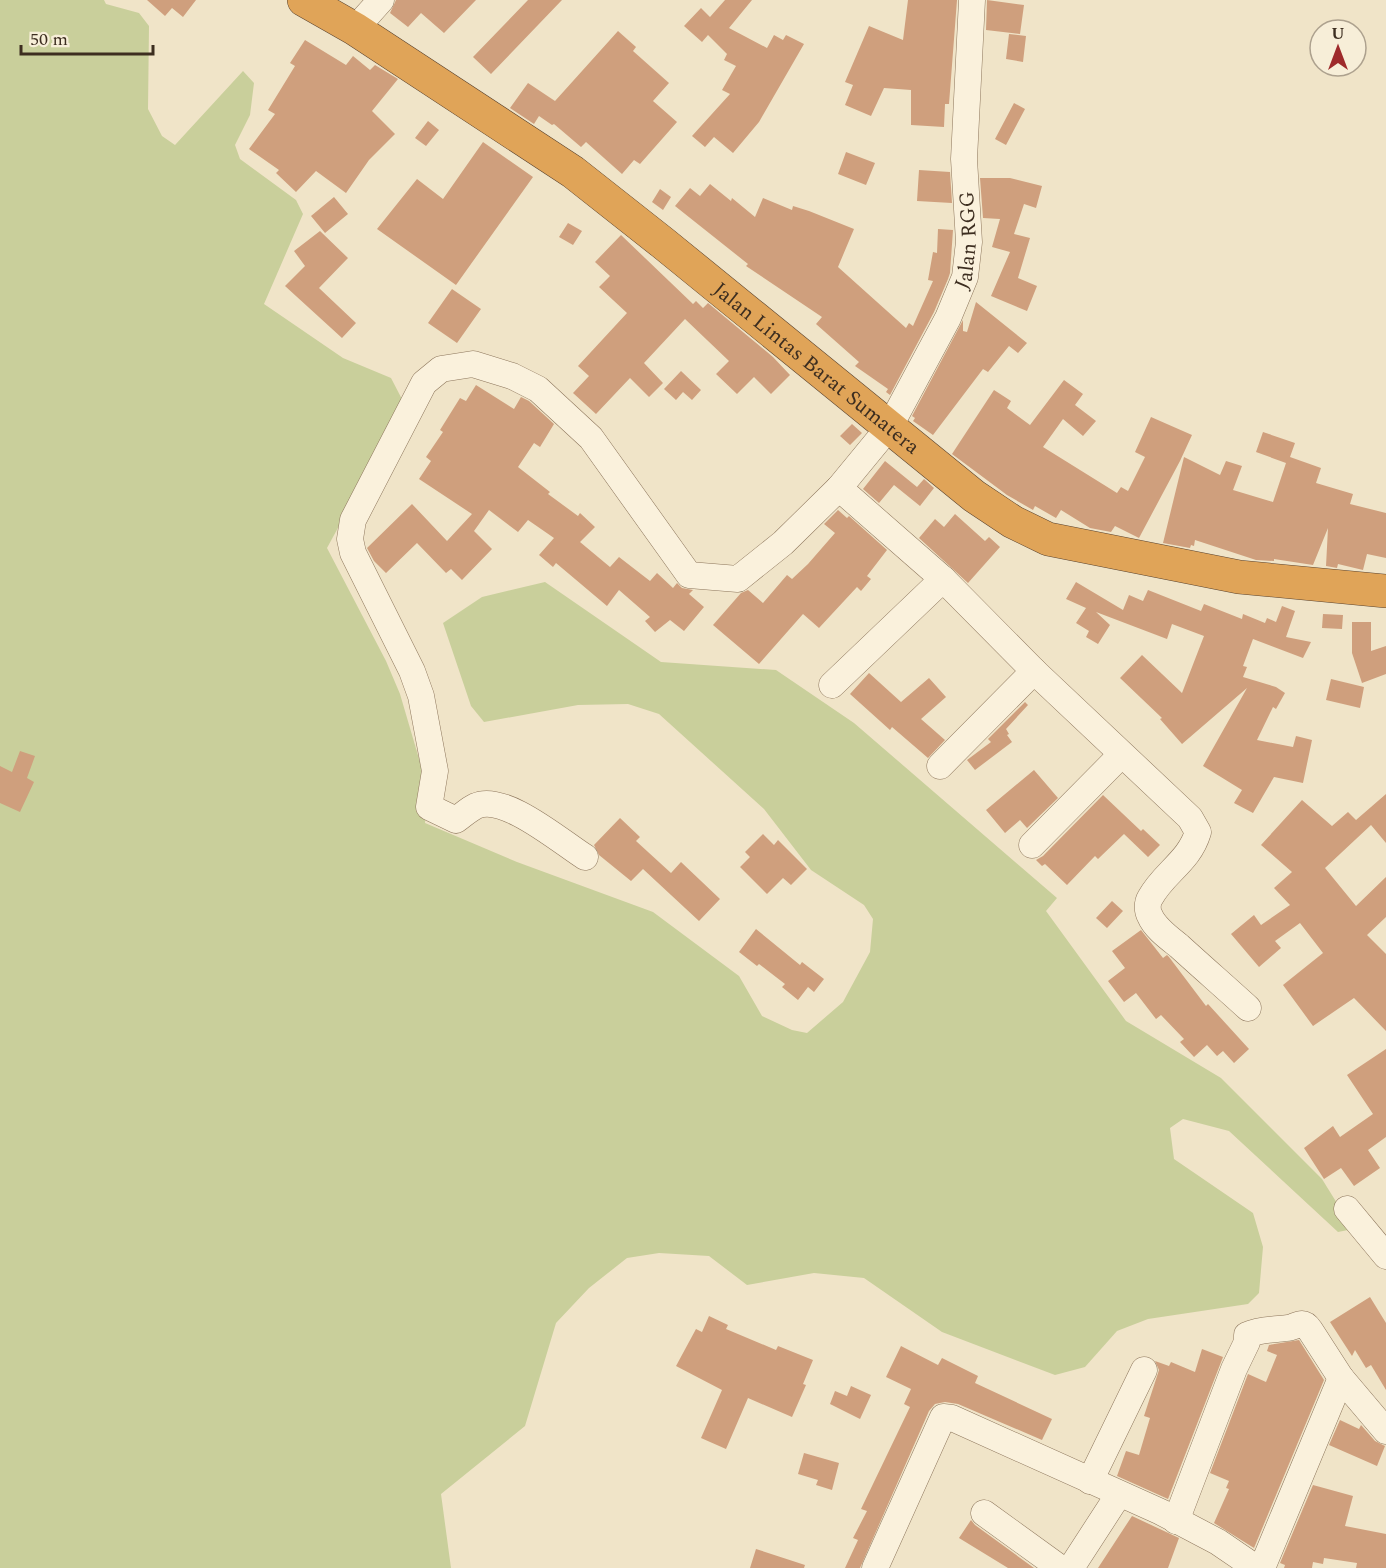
<svg xmlns="http://www.w3.org/2000/svg" width="1386" height="1568" viewBox="0 0 1386 1568" font-family="Spectral,serif">
<style>
.green{fill:#c9cf9b}
.building{fill:#cf9f7d}
.lines{fill:none;stroke-linecap:round;stroke-linejoin:round}
.minor-casing{stroke:#8d765c;stroke-width:27}
.highway-casing{stroke:#5b4430;stroke-width:34}
.minor{stroke:#faf1dc;stroke-width:26}
.highway{stroke:#e0a458;stroke-width:33}
.labels{text-anchor:middle;stroke-width:6;stroke-linejoin:round;paint-order:stroke}
.street-label{font-size:21px;fill:#3d2e20;stroke:#f7eed8}
</style>
<rect width="100%" height="100%" fill="#f0e4c8"/>
<path class="green" d="M0,0H104L106,4L139,13L149,26L148,109L162,136L175,145L243,71L254,83L250,115L235,145L240,159L296,200L303,214L264,304L343,358L391,378L405,405L327,548L386,661L400,694L427,786L425,823L517,862L653,912L739,976L762,1016L792,1030L807,1033L843,1002L870,952L873,919L864,905L811,870L764,809L659,714L628,704L578,705L484,722L471,706L443,623L482,597L545,582L661,662L776,670L854,723L1057,898L1046,911L1126,1021L1221,1078L1322,1179L1353,1229L1338,1232L1229,1131L1183,1119L1170,1128L1174,1159L1253,1213L1263,1247L1259,1293L1248,1304L1148,1319L1117,1331L1085,1367L1055,1375L942,1332L864,1278L814,1273L747,1285L709,1256L659,1253L627,1258L589,1288L556,1323L525,1426L441,1494L451,1568H0Z"/>
<path class="building" d="M147,0H196L183,17L172,8L165,16Z
M396,0H476L444,33L421,13L408,27L390,13Z
M528,0H562L491,74L473,57Z
M725,0H752L729,28L767,48L774,35L783,40L786,35L804,44L759,122L733,153L714,137L705,147L692,136L730,94L722,90L736,66L724,60L727,54L708,35L702,42L684,26L701,8L710,17Z
M908,0H957L949,104H945L944,127L911,125V90L884,88L871,116L845,105L853,85L845,82L869,26L903,40Z
M987,0L1024,5L1020,34L986,30Z
M618,31L636,47L633,51L669,83L653,101L677,122L640,164L634,160L622,174L586,142L581,147L554,124L552,125L539,116L534,124L510,108L528,83L555,101Z
M1009,34L1026,36L1023,62L1006,59Z
M305,40L346,65L353,56L370,70L375,65L398,79L372,111L395,134L369,160L346,193L316,171L296,192L276,173L279,170L249,149L275,114L268,110L295,66L290,63Z
M1014,103L1025,109L1006,145L995,139Z
M428,121L439,130L426,146L415,138Z
M483,142L533,177L456,285L377,229L417,179L443,199Z
M846,152L875,163L866,185L838,174Z
M919,170L950,172L952,203L917,201Z
M980,178H1010L1042,186L1036,208L1024,204L1014,234L1030,238L1018,278L1037,286L1027,311L991,296L1010,252L992,247L1000,219L983,218Z
M710,184L731,201L732,198L755,217L763,198L792,210L793,206L809,211L854,229L838,267L906,328L909,323L913,326L933,281L928,280L933,252L937,253L938,229L953,230L950,273L948,279L946,278L948,279L934,312L890,395L886,392L888,389L855,366L859,362L816,324L822,317L746,266L748,264L675,206L690,188L700,196Z
M660,189L671,197L663,210L652,202Z
M334,197L348,214L325,233L311,216Z
M568,223L582,231L573,245L559,237Z
M320,231L348,258L319,288L356,323L342,338L285,286L305,266L294,251Z
M621,235L693,304L696,301L703,308L708,303L773,357L790,375L771,394L754,377L737,394L716,374L729,361L685,319L644,363L663,383L649,397L630,378L596,414L573,393L589,376L578,366L627,313L599,287L610,276L595,262Z
M452,289L481,309L457,343L428,323Z
M976,302L1027,343L1018,353L1009,346L988,372L983,369L933,435L913,421L915,418L912,416L963,320V331L967,332Z
M681,371L701,390L692,400L683,392L676,400L664,389Z
M1064,380L1083,394L1075,405L1096,421L1083,436L1063,419L1043,447L1117,493L1121,487L1128,491L1145,457L1135,452L1151,417L1192,435L1180,461L1139,538L1115,526L1111,532L1090,528L1061,510L1056,518L1035,506L1033,510L1007,495L952,454L994,390L1011,401L1007,408L1030,425Z
M476,385L514,409L521,397L529,401L554,424L540,447L534,443L518,467L550,492L548,494L578,516L580,513L595,527L580,542L610,567L619,557L650,581L657,573L673,588L677,583L682,588L693,590L689,594L704,607L684,631L670,620L655,632L645,621L650,617L619,590L607,606L556,563L553,567L539,555L554,538L528,520L518,532L489,510L474,531L492,549L462,580L451,569L446,573L417,543L386,573L374,561L367,548L412,504L447,541L472,514L419,479L431,461L426,457L443,432L440,430L460,398L466,401Z
M852,424L862,433L850,445L840,436Z
M1263,432L1295,443L1290,457L1321,468L1316,483L1353,494L1350,504L1386,513V558L1367,554L1363,570L1338,564L1337,568L1326,566L1328,528L1313,565L1274,559V561L1256,560L1195,540L1194,546L1191,545L1190,548L1163,543L1184,457L1220,475L1226,461L1242,466L1233,490L1273,502L1286,463L1256,452Z
M885,461L917,487L924,479L934,488L920,506L894,485L879,503L863,489Z
M838,510L847,518L849,516L887,550L867,576L871,579L861,591L857,587L819,628L803,614L759,664L713,625L741,593L748,590L763,603L787,575L792,579L808,564L835,533L824,524Z
M955,514L985,541L989,537L1000,547L968,583L919,538L935,519L944,527Z
M1076,582L1123,610L1129,595L1143,601L1148,590L1201,611L1204,604L1242,619L1243,614L1265,623L1267,618L1276,622L1282,606L1295,611L1286,637L1311,642L1303,658L1253,639L1243,666L1247,667L1243,677L1276,687L1285,693L1276,709L1273,707L1257,740L1293,747L1296,736L1312,740L1303,783L1274,777L1253,813L1234,803L1242,790L1203,766L1247,688L1182,744L1160,719L1162,718L1120,678L1142,655L1182,693L1204,636L1172,624L1167,639L1096,612L1110,625L1098,644L1086,637L1089,631L1076,623L1086,608L1066,599Z
M1323,614L1343,615L1342,629L1322,628Z
M1352,622H1371V651L1386,646V674L1362,683L1352,653Z
M869,673L901,702L929,678L946,697L921,719L945,740L928,758L892,727L890,730L850,694Z
M1331,679L1364,687L1360,708L1326,700Z
M1025,702L1028,705L1006,729L1009,734L1007,735L1012,742L975,770L967,760L991,742L988,739Z
M20,751L35,756L27,778L34,782L20,812L0,803V766L12,772Z
M1034,770L1058,798L1027,828L1020,820L1005,833L986,810Z
M1386,794V843L1371,825L1325,868L1356,906L1386,877V917L1367,935L1386,954V1031L1354,998L1313,1026L1283,985L1323,953L1300,923L1275,941L1281,948L1259,967L1231,934L1254,915L1261,925L1290,905L1274,888L1292,872L1261,845L1302,800L1332,826L1348,812L1356,820Z
M1103,795L1141,831L1143,829L1160,845L1148,857L1124,834L1098,859L1095,856L1067,885L1045,864L1042,866L1036,860L1043,856Z
M620,818L640,837L636,841L671,873L681,862L720,899L699,921L643,869L631,881L599,855L594,845Z
M763,834L774,845L778,840L807,869L791,885L783,878L767,894L740,867L750,857L745,852Z
M1112,901L1123,911L1107,928L1096,918Z
M756,929L800,965L802,962L824,979L814,992L808,987L798,1000L782,987L785,984L759,964L757,966L739,952Z
M1141,930L1163,958L1167,955L1169,957L1206,1006L1208,1004L1249,1049L1234,1063L1223,1051L1217,1056L1207,1045L1194,1057L1180,1042L1184,1039L1161,1015L1156,1019L1136,993L1124,1002L1108,981L1125,968L1112,951Z
M1386,1049V1137L1368,1150L1380,1168L1354,1186L1341,1168L1324,1179L1304,1148L1333,1126L1340,1137L1373,1114L1347,1075Z
M1370,1297L1386,1323V1390L1371,1365L1366,1368L1355,1350L1352,1356L1330,1322Z
M709,1316L728,1325L726,1329L776,1350L778,1346L813,1360L803,1384L806,1385L792,1417L748,1398L726,1449L701,1438L722,1390L676,1366L696,1329L702,1332Z
M1299,1340L1324,1380L1254,1548L1214,1523L1229,1489L1226,1488L1229,1481L1210,1473L1248,1374L1266,1382L1277,1355L1267,1351L1269,1345Z
M901,1346L938,1365L942,1358L978,1376L975,1383L1052,1419L1042,1440L958,1404L945,1402L935,1404L929,1411L860,1568H845L858,1540L853,1538L867,1511L861,1509L910,1407L904,1404L911,1389L886,1377Z
M1202,1349L1223,1357L1168,1499L1117,1476L1126,1451L1139,1455L1150,1418L1144,1416L1159,1370L1155,1361L1169,1366L1171,1362L1195,1372Z
M851,1386L871,1395L860,1419L830,1404L835,1391L847,1396Z
M1340,1420L1359,1429L1361,1425L1375,1441L1385,1446L1377,1466L1329,1445Z
M804,1453L839,1463L832,1490L816,1485L818,1480L798,1474Z
M1313,1485L1353,1496L1345,1526L1386,1534V1568H1356L1357,1563L1324,1558L1323,1564L1313,1562L1312,1568H1284L1285,1565L1280,1563Z
M1132,1516L1179,1538L1168,1568H1098Z
M971,1520L975,1525L1034,1568H1008L959,1538Z
M756,1549L805,1565L804,1568H750Z"/>
<g class="lines">
<g class="minor-casing">
<g id="minor">
<path d="M355,29L381,0"/>
<path d="M839,488L943,579L1034,671L1190,818L1198,832C1189,862 1164,872 1150,898C1147,903 1147,911 1150,916C1155,928 1169,938 1179,946C1202,967 1225,987 1248,1008"/>
<path d="M832,685L943,579"/>
<path d="M940,766L1034,671"/>
<path d="M1032,845L1121,755"/>
<path id="s1" d="M585,857C561,842 504,793 476,806C469,809 462,816 456,820L429,807L435,771L421,696L412,671L353,553L350,539L353,520L424,383L441,369L473,364L512,376L538,389L591,438L689,575L738,579L783,543L839,488L890,426L948,318L965,277L969,242L964,159L972,0"/>
<path d="M1347,1209L1386,1256"/>
<path d="M1090,1481L1144,1370"/>
<path d="M984,1513L1060,1568"/>
<path d="M1176,1521L1234,1369L1247,1342V1335C1260,1329 1273,1330 1287,1328C1292,1328 1297,1324 1302,1324C1306,1324 1308,1327 1310,1330L1341,1378L1386,1431"/>
<path d="M875,1568L943,1417L952,1418L1161,1512L1218,1542L1256,1568"/>
<path d="M1071,1568L1119,1494"/>
<path d="M1262,1568L1341,1378"/>
</g>
</g>
<g class="highway-casing">
<g id="highway">
<path id="s2" d="M304,0L355,29L573,172L663,243L974,496L1013,522L1048,539L1239,577L1386,591"/>
</g>
</g>
<use href="#minor" class="minor"/>
<use href="#highway" class="highway"/>
</g>
<g class="labels">
<g class="street-label">
<text dy="7" stroke="none"><textPath href="#s1" startOffset="1472">Jalan RGG</textPath></text>
<text dy="7" stroke="none"><textPath href="#s2" startOffset="632">Jalan Lintas Barat Sumatera</textPath></text>
</g>
</g>
<g transform="translate(1338 48)"><circle r="28" fill="#f7eed8" stroke="#ada18e" stroke-width="1.5"/>
<path d="M0-4.5L10 22L0 15L-10 22Z" fill="#9e2a2b"/>
<text y="-9" font-size="16" font-weight="bold" text-anchor="middle" fill="#3d2e20">U</text>
</g>
<path d="M21 45v9h132v-9" fill="none" stroke="#3d2e20" stroke-width="3"/>
<text x="30" y="45" font-size="18" fill="#3d2e20" stroke="#f7eed8" stroke-width="4.5" paint-order="stroke">50 m</text>
</svg>
